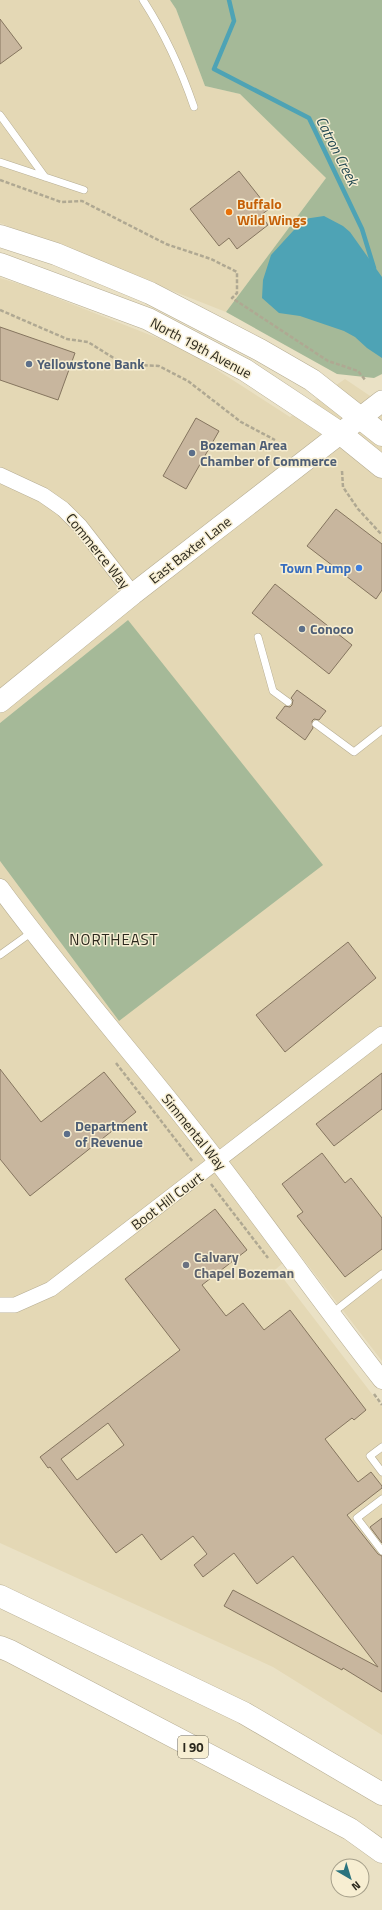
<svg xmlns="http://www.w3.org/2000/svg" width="382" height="1910" viewBox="0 0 382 1910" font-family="'Titillium Web',sans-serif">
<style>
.built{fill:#e4d8b5}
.green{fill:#a5b998}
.water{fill:#4ea3b5}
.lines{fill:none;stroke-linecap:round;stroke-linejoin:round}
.stream{stroke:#4ea3b5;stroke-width:4.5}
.building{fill:#c8b69e;stroke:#85755f;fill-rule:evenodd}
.service-casing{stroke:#b6ad93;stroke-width:8}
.minor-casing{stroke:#b6ad93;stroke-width:16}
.tertiary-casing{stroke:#b6ad93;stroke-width:19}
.secondary-casing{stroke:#b6ad93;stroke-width:22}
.primary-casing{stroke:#b6ad93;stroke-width:23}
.motorway-casing{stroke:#b6ad93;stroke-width:23}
.path{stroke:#afa892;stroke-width:2.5;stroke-dasharray:4 2;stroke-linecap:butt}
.service{stroke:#fff;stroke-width:7}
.minor{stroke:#fff;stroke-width:15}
.tertiary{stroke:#fff;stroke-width:18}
.secondary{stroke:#fff;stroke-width:21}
.primary{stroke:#fff;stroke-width:22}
.motorway{stroke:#fff;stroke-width:22}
.food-dot{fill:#e8710a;stroke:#f7eed2;stroke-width:1.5}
.service-dot{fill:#5c6f8a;stroke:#f7eed2;stroke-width:1.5}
.shop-dot{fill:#3f7fe0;stroke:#f7eed2;stroke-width:1.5}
.worship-dot{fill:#6b7280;stroke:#f7eed2;stroke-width:1.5}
.labels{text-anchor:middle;stroke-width:3;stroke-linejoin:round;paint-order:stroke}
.shield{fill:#f7eed2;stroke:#686353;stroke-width:1}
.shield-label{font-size:13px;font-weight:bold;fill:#2b281d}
.food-label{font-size:14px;font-weight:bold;fill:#c56008;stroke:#f7eed2;text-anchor:start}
.street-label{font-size:14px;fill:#2b281d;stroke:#f7eed2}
.service-label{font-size:14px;font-weight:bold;fill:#4e5e75;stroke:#f7eed2;text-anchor:start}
.shop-label{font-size:14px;font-weight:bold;fill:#366cbe;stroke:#f7eed2;text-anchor:end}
.worship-label{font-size:14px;font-weight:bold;fill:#5b616d;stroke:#f7eed2;text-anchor:start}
.water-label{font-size:15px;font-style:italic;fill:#224952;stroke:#f7eed2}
.neighbourhood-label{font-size:15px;letter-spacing:1px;fill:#2b281d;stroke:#f7eed2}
</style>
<rect width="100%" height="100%" fill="#eae1c5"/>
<path class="built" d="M0,0H170L176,9L205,86L240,94L326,178L226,312L0,223Z
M0,278L26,286L183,348L290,417L345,379L382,404V1361L297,1251L276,1269L382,1407V1735L273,1667L0,1543V861L119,1021L128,620L0,723Z"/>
<path class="green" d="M170,0H382V374L374,378L337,374L226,312L326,178L240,94L205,86L176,9Z
M128,620L323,865L119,1021L0,861V723Z"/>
<path class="water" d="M324,216L343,226L350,232L382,277V358L367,348L355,337L344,331L300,316L279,313L262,298L263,280L271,255L304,219Z"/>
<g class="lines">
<path class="stream" d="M229,0L234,21L214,69L309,118L362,229L374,268"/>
</g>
<path class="building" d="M0,19L22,48L0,64Z
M239,171L269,209L261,215L268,225L237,249L229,238L219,246L190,209Z
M0,327L75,353L58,400L0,380Z
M196,418L219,431L186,489L163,476Z
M336,509L382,544V590L376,599L307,546Z
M275,584L352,645L329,674L252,613Z
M297,690L326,711L319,720L314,719L312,721L313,728L305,740L276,718L285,706L290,707L292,705L293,700L291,698Z
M348,942L376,978L285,1052L256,1015Z
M0,1069L41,1122L104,1072L136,1112L30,1196L0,1159Z
M382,1073V1109L334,1146L316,1124Z
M322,1153L345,1183L351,1178L382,1218V1249L345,1277L297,1216L303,1212L282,1184Z
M215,1209L247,1250L202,1285L226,1316L243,1303L264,1330L290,1310L366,1410L354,1420L352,1418L325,1439L358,1482L371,1472L382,1486V1488L347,1515L378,1554L382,1556V1692L343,1668L342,1670L224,1606L233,1590L378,1667L293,1556L257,1584L234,1553L203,1577L194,1565L207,1554L193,1536L161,1560L142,1534L116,1553L50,1467L48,1468L40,1457L180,1350L125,1279ZM108,1423L124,1445L77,1480L61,1459Z
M382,1518V1543L370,1527Z"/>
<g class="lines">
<g class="service-casing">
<path id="service" d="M143,0C165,34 181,69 194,107
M0,115L45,177
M0,162L84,190
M258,637L273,691L288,702
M316,724L354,752L382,730
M0,955L32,932
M331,1314L382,1274
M382,1447L370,1456L382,1472
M382,1499L357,1518L382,1551"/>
</g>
<g class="minor-casing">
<path id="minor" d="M0,475L43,495L63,509L80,526L133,594
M0,1305H15L51,1289L382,1034"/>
</g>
<g class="tertiary-casing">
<path id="tertiary" d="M0,888C69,982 148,1070 218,1162C274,1235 326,1309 382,1380"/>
</g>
<g class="secondary-casing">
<path id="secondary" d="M0,702L133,594L382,401"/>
</g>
<g class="primary-casing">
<path id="primary" d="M0,236L56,254L150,293L260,350L312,380L382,435
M0,264L148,319L245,370L340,433L382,467"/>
</g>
<g class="motorway-casing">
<path id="motorway" d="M0,1596L244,1713L382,1794
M0,1647L10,1651L350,1829L382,1852"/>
</g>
<path class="path" d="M0,180L61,202L82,201L166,244L211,259L237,272V293L232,298L328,361L358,371L366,381
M0,310L67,339L88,342L120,362L135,365L159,366L188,381L241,422L275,440
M342,471L343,487L358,509L382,535
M116,1063L193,1162
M211,1184L268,1258
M374,1394L382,1405"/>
<use href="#service" class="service"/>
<use href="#minor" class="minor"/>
<use href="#tertiary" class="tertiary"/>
<use href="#secondary" class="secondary"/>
<use href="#primary" class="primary"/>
<use href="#motorway" class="motorway"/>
</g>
<circle class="food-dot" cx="229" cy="212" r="4"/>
<g class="service-dot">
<circle cx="29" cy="364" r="4"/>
<circle cx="192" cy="453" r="4"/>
<circle cx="302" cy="629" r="4"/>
<circle cx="67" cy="1134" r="4"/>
</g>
<circle class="shop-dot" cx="359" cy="568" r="4"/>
<circle class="worship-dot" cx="186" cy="1265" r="4"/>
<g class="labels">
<rect class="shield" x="178" y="1736" width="30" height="22" rx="3"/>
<g class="shield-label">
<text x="193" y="1752">I 90</text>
</g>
<g class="food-label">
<text x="237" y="209">Buffalo<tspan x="237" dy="16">Wild Wings</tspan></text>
</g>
<g class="street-label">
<text transform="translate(201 348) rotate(28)" y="5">North 19th Avenue</text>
<text transform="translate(190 550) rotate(-38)" y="5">East Baxter Lane</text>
<text transform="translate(98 551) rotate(51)" y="5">Commerce Way</text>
<text transform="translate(194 1132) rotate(51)" y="5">Simmental Way</text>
<text transform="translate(167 1201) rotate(-37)" y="5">Boot Hill Court</text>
</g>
<g class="service-label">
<text x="37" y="369">Yellowstone Bank</text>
<text x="200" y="450">Bozeman Area<tspan x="200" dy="16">Chamber of Commerce</tspan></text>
<text x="310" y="634">Conoco</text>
<text x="75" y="1131">Department<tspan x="75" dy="16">of Revenue</tspan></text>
</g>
<g class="shop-label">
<text x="351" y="573">Town Pump</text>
</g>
<g class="worship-label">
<text x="194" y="1262">Calvary<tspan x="194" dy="16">Chapel Bozeman</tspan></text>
</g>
<g class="water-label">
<text transform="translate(337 151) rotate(63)" y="5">Catron Creek</text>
</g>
<g class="neighbourhood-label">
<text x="114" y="945">NORTHEAST</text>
</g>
</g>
<g transform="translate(350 1878) rotate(142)"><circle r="19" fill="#f7eed2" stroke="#a59f8a"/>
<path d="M0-3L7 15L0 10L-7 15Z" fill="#2b737e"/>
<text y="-6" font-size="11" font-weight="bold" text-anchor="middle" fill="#2b281d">N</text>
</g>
</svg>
